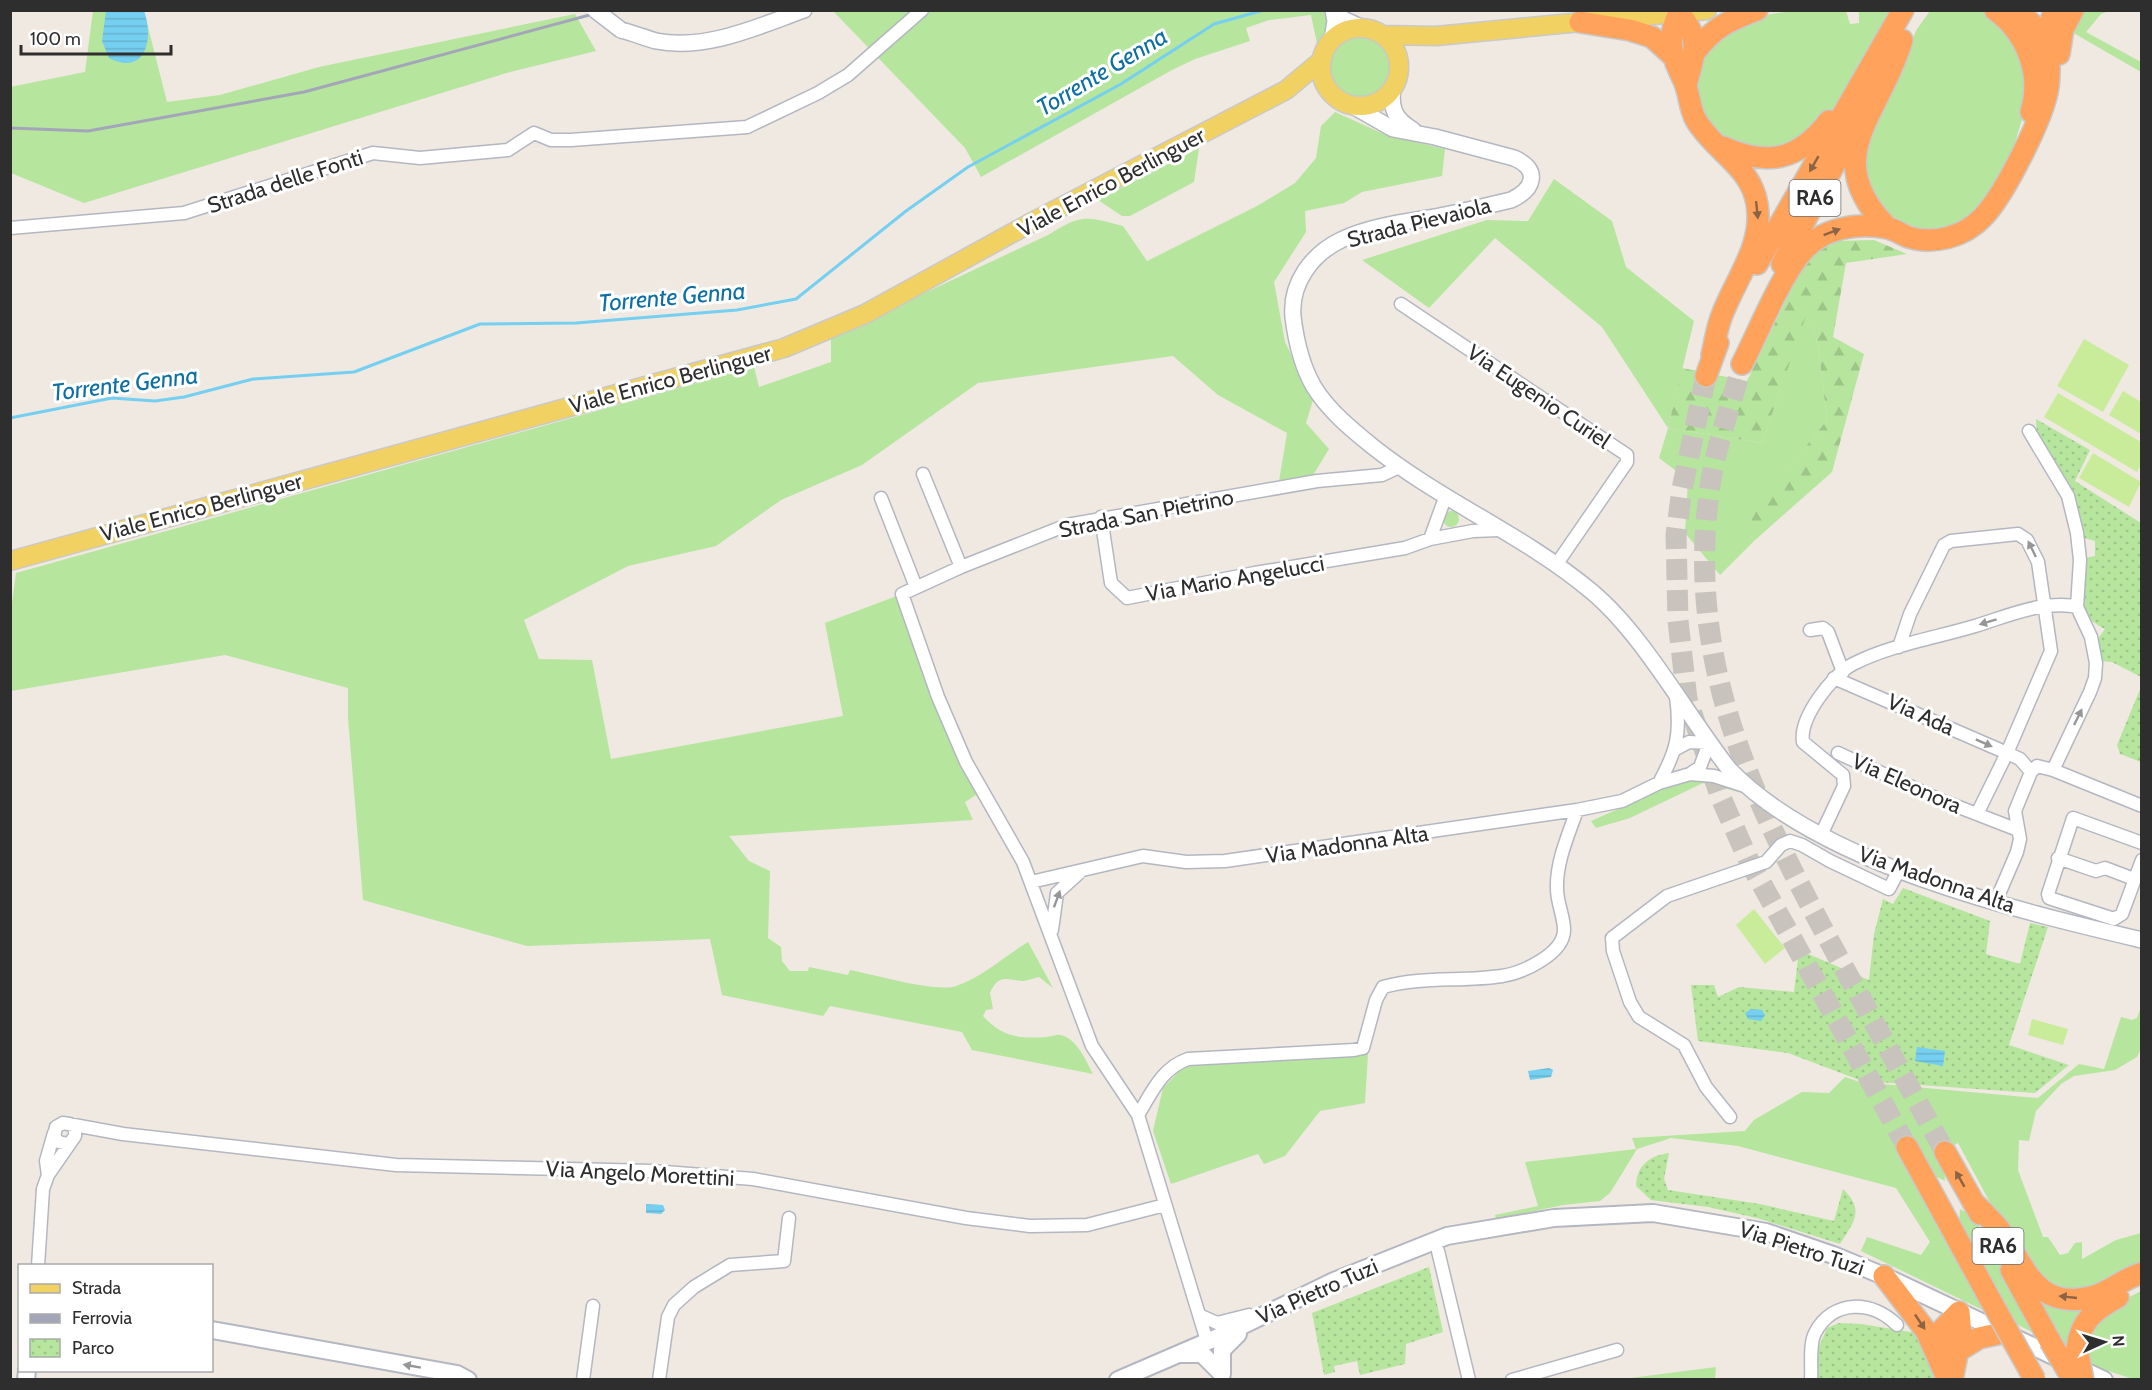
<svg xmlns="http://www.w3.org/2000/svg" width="2152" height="1390" viewBox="0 0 2152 1390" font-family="Cabin,sans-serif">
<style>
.grass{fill:#b6e59e}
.forest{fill:url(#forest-firs)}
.park{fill:url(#park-dots)}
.pitch{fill:#c9ec9a}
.water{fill:url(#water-rules)}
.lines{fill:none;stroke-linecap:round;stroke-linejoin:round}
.stream{stroke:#75cff0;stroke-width:3}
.motorway-tunnel{stroke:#c8c4bd;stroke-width:21;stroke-dasharray:21 10;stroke-linecap:butt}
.minor-casing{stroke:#b4b7c1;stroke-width:15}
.tertiary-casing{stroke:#b4b7c1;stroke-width:18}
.secondary-casing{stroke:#b4b7c1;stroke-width:20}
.primary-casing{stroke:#c9c9c9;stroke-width:21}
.motorway-casing{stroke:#c9c9c9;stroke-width:24}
.minor{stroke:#fff;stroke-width:12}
.tertiary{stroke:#fff;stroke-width:15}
.secondary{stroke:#fff;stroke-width:16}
.primary{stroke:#f2d163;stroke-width:18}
.motorway{stroke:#ffa35c;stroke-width:21}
.rail{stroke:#a3a6b8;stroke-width:3}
.tertiary-bridge-casing{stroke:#b4b7c1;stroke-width:18;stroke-linecap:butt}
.motorway-bridge-casing{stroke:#c9c9c9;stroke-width:24;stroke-linecap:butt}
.tertiary-bridge{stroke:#fff;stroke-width:15}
.motorway-bridge{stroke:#ffa35c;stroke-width:21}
.oneway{fill:#8c6343}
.oneway2{fill:#969696}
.labels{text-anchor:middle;stroke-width:6;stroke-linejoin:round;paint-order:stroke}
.shield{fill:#fff;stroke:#6d6d6d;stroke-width:1.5}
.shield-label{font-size:21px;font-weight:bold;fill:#2e2e2e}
.street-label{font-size:22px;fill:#2e2e2e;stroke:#fff}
.water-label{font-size:24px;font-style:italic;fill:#0d6fa3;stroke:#fff}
</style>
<defs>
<pattern id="forest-firs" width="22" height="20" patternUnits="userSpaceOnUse" patternTransform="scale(1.5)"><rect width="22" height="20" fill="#b6e59e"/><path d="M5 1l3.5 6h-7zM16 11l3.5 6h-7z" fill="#9dc588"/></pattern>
<pattern id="park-dots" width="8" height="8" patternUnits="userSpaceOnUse" patternTransform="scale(1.5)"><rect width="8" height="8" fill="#b6e59e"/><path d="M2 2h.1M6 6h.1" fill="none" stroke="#9dc588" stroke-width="1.8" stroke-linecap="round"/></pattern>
<pattern id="water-rules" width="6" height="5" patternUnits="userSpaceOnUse" patternTransform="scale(1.5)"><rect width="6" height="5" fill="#75cff0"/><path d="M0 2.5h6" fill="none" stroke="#66b2ce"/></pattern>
</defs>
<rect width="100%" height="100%" fill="#efe9e1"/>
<path class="grass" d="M840,10H1329L1328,31L1318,48L1311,15L1269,20L1246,28L1250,41L1195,59L1172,70L981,177L965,148L834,12Z
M1800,10L1846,11L1850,24L1859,23V11H1896C1874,45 1817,155 1773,152C1755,151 1733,140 1715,135C1710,126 1701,117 1698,107C1692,93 1693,76 1699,62C1720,19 1757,16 1800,10Z
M93,11H144L167,102L220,95L319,67L575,14L596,51L510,72L84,203L11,173L10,87L85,72Z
M1930,11H1980L1994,18L2019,47L2029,85L2024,113L2010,159L1987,201L1955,227L1920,234L1896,222L1874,204L1861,172L1863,146L1917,29Z
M2082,11H2109L2101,14L2086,32L2141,62V72L2070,31Z
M1330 67a30 30 0 1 1 60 0a30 30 0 1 1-60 0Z
M1335,112L1386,135L1445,149L1442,176L1362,192L1344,203L1305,211L1306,232L1274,282L1285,342L1313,400L1306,423L1329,449L1312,477L1279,481L1287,433L1218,395L1173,356L978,383L862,465L781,500L716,546L628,566L524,620L539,659L592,660L611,759L843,716L825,623L902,594L971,771L976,795L965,802L973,820L729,836L749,861L770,871L768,938L781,947L782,961L790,971H808L809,967L848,975L850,970C872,974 937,993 956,986C981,978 1005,956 1028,942L1053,988L1039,977C1034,978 1029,980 1024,981C1008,981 999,972 990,993L993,1009L986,1010L983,1016C1002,1037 1019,1039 1047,1037C1051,1037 1058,1034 1060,1035C1077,1038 1086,1061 1093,1074L972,1050L962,1032L830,1006L823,1016L722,995L710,939L527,946L363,900L348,718V688L225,655L11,691L10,618L16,573L754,367L759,387L831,362V337L1048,235C1082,214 1085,216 1123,226L1147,261L1257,206L1295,183L1316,158L1321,126Z
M1199,148L1194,182L1130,216H1122L1098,200Z
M1554,179L1612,221L1626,267L1694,321L1668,428L1762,443L1808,308L1818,345L1827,420L1745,524L1754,541L1720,575L1685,533L1688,480L1659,458L1668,428L1602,327L1495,238L1429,308L1362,260L1487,220L1528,221Z
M1443 519a8 8 0 1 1 16 0a8 8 0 1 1-16 0Z
M1697,778L1719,781L1743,793L1703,783L1630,818L1596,828L1591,821L1684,780Z
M2141,1007V1048L2137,1057L2115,1070L2074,1076L2061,1084L2036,1111L2029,1141L2019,1140L2018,1170L2043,1237H2048L2060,1255L2068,1253L2075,1243L2082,1242V1259L2116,1240L2141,1233V1266L2084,1292L2048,1288L1993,1208L1958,1143L1936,1155L1944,1167L1945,1181L1933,1175L1912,1137L1899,1144L1985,1311L1861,1251L1867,1237L1921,1255L1930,1242L1896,1188L1738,1146L1671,1138L1637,1149L1610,1193L1600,1201L1563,1205L1496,1219L1495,1215L1538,1206L1525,1162L1636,1149L1632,1138L1745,1131L1754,1120L1802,1092L1829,1093L1845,1077L1860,1082L2038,1098L2079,1064L2104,1069L2121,1017L2132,1020L2137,1018Z
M1368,1054L1365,1103L1320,1111L1285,1156L1264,1164L1258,1154L1171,1184L1153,1131L1163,1088L1187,1063Z
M1960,1209L1973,1216L2042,1337L2016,1324L1959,1225Z
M2141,1291V1379H2133L2087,1364L2085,1340L2111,1307Z
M2034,1294L2103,1300L2067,1353Z
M1716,1367L1715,1379H1623Z"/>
<path class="forest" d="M1874,240L1907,254L1846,263L1833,337L1864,354L1832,472L1754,541L1744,524L1827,420L1818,345L1808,310L1762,443L1668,428L1682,368L1747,381L1807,256L1836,241Z"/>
<path class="park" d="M2036,419L2090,450L2075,481L2141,523V677L2112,662L2101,661L2095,643L2105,629C2072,613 2083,590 2085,558L2095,556V541L2084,538L2070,491L2037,435Z
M2141,687V762L2120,754L2117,745Z
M1903,888L1990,921L1986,954L2020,964L2030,923L2048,927L2009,1045L2069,1065L2035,1093L1862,1081L1788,1053L1698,1041L1691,985H1714L1718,997L1739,987L1794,992L1799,950L1869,980L1874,934L1883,899L1893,904Z
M1669,1153L1664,1179L1668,1190L1760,1204L1834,1221L1843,1189C1865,1210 1854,1222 1840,1244L1757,1218L1708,1207L1651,1200L1636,1186C1637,1164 1650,1156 1669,1153Z
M1429,1267L1443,1332L1406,1344L1405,1364L1360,1375L1357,1361L1334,1366L1335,1372L1324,1375L1312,1313Z
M1839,1323L1861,1324L1917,1333L1938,1380H1817L1818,1349L1827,1328Z"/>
<path class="pitch" d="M2084,339L2129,365L2103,412L2057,386Z
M2123,391L2141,402V434L2109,415Z
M2058,393L2141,442V465L2137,472L2044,417Z
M2093,453L2141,482L2129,507L2079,478Z
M1754,909L1785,948L1765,964L1736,925Z
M2032,1019L2068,1029L2063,1045L2028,1035Z"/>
<path class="water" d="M106,11H144C154,38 146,77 109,58L102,41Z
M1751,1009L1762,1010L1765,1015L1761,1021L1748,1019L1745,1013Z
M1917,1047L1945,1051L1943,1066L1915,1061Z
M1549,1068L1553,1070L1551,1077L1530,1080L1528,1071Z
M646,1204L663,1205L665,1210L661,1214L646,1213Z"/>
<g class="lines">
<path class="stream" d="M10,418L112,398L155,401L184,397L253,379L354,372L480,324L576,323L737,310L796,299L906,211L968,167L1121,84L1214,24L1264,10"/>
<path class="motorway-tunnel" d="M1706,376L1682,489L1676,535L1678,621L1687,699L1721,798L1749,861L1907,1147
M1738,379C1726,419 1712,460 1708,502C1688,674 1759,811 1838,957C1874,1022 1909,1087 1945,1152"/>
<g class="minor-casing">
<path id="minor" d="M10,228L184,213L373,153L420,158L508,150L534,133L551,140H571L747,127L818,93L848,75L922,10
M1401,304L1627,455V462L1556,565
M2029,431L2068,496L2077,533L2080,560L2077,607L2091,637L2096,663L2095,678L2090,692L2053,770
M923,474L961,567
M881,498L916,587
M1445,498L1430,539L1473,531L1499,530
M1101,517L1111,583L1127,598L1255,573L1405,548L1430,539
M1810,630L1823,628L1828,632L1843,672
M1899,647L1910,614L1944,545L1951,541L2018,534L2027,540L2038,562L2051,651L2007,753L2020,759L2031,772L2015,811L2020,839L2017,852L1996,901
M1834,678L2007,753L1977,814
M1676,749L1689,742L1709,743L1700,767L1690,774
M1838,753L1938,799L2018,830
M2031,772L2037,766L2053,770L2142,806
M1659,783C1677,750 1681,734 1676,696
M1821,835L1844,786L1843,775L1803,742C1799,718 1832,675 1853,664C1890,645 1935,638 1975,626C1998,619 2022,609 2045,606C2056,605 2067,604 2077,607
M2142,843L2073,818L2048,894L2049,898L2114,919L2122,914L2142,860
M2058,858L2096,871L2105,868L2134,879
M1031,882L1143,856L1186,862L1225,861L1577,810L1622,801L1659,783L1690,774L1714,776L1745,786
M1052,930L1057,893L1079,873
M1138,1115C1152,1092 1162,1068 1188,1059L1354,1050L1363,1048L1376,1000L1383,987C1422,976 1462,982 1502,976C1522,973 1564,954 1564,930C1564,916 1557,903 1557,889C1556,862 1568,836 1577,810
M1730,1117L1706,1087L1684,1045L1639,1017L1630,1002L1613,951L1612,938L1667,896L1766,862L1781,845L1790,841L1802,845L1830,861L1889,889L1899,870
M68,1144L59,1142L54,1137L56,1127L63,1123L123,1134L396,1165L652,1171L753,1179L966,1218L1030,1226L1087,1225L1165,1205
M48,1175L46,1161L54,1133
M1438,1251L1469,1380
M38,1266L43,1189L48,1175L75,1136V1129L70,1124
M1199,1315L1217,1323L1249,1315
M1207,1341L1138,1115L1092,1046L1023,862L966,762L938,697L902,594L961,567L1067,525L1317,481L1382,475L1399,467
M583,1380L593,1306
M659,1380L668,1317L674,1305L694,1287L730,1265L784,1261L789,1218
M1512,1380L1617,1350
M1811,1380C1812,1366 1809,1344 1815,1333C1833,1299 1872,1300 1897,1325"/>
</g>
<g class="tertiary-casing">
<path id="tertiary" d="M1336,10L1343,19L1363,28
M621,30C633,33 645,38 656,41C706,51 759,26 804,10
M1332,40L1335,21L1333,10
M1393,88C1390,109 1395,119 1413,130
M1351,105L1393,129L1435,137L1514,158C1540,169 1535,189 1511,200C1486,206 1461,212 1435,217C1405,222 1369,226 1341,240C1312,254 1290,283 1293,317C1296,341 1301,365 1314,387C1328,410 1351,429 1372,446C1441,501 1524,535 1591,591C1643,634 1686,714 1729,769C1820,864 2015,910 2142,940"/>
</g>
<g class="secondary-casing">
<path id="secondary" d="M212,1330L457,1374L468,1380
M1182,1354H1202L1222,1374
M1222,1374V1350L1238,1334
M26,1380L27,1370
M1118,1380L1225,1334L1334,1281L1447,1236L1554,1218L1653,1213L1766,1232L1833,1255L1884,1276L2104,1380"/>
</g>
<g class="primary-casing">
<path id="primary" d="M1321 67a39 39 0 1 1 78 0a39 39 0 1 1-78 0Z
M1382,35L1436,36L1707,10
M10,561L784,348L865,314L1034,221L1286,90L1322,60"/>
</g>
<g class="motorway-casing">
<path id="motorway" d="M1995,10C2026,32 2043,74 2031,112
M2020,13L2034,26L2045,52
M1580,22L1630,30L1652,37L1672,55
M1695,52C1714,27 1728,21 1757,10
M2059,54L2063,29L2073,10
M1686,85C1694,55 1702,39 1679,13C1665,41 1672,55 1684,81C1690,94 1689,108 1696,120C1714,151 1751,166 1757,204C1764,245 1736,278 1722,315C1717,327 1715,342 1712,355
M1723,147C1768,167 1799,160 1829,121
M1888,228C1817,157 1881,114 1902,40
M1757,264L1903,10
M1782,264L1872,93
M1742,364C1758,333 1781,275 1803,251C1823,228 1857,222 1887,228C1894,229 1901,234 1908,237C1934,245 1964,237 1983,217C2004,195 2044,117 2048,87C2052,61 2043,34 2055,10
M1706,376L1718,343
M1907,1147L1991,1301
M1945,1152L1980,1214
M1973,1202C1982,1211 1991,1219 1999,1229C2024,1263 2034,1311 2091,1297C2109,1293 2124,1278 2142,1273
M2011,1270L2050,1341
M1884,1276L1926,1331L1948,1380
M2077,1349C2080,1321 2094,1310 2118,1297
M1958,1351L1979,1338L2002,1333
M1938,1356L1941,1331L1959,1312
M1952,1380L1961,1334L1959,1312"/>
</g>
<use href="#minor" class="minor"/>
<use href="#tertiary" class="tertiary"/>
<use href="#secondary" class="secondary"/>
<use href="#primary" class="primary"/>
<use href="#motorway" class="motorway"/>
<path class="rail" d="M10,128L88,131L304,92L608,10"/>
<g class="tertiary-bridge-casing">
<path id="tertiary-bridge" d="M595,10L621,30"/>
</g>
<g class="motorway-bridge-casing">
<path id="motorway-bridge" d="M1991,1301L2035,1380
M2050,1341L2073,1380
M2077,1349L2083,1380"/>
</g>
<use href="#tertiary-bridge" class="tertiary-bridge"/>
<use href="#motorway-bridge" class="motorway-bridge"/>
</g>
<defs><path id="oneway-solid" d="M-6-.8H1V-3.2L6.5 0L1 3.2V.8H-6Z" transform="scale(1.5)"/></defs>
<g class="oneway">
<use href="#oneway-solid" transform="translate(1814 164) rotate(120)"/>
<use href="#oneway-solid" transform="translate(1757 210) rotate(84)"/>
<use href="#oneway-solid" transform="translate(1832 232) rotate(-21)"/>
<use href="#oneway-solid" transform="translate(1960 1179) rotate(-120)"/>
<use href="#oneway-solid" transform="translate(2068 1297) rotate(-174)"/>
<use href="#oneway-solid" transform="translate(1920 1322) rotate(56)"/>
</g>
<g class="oneway2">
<use href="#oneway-solid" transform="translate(2032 549) rotate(-116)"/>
<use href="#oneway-solid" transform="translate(1988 622) rotate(163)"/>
<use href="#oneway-solid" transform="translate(2078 717) rotate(-64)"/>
<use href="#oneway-solid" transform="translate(1984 743) rotate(24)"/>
<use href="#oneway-solid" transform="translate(1057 899) rotate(-70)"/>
<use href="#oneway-solid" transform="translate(412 1366) rotate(-170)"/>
</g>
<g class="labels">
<g class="shield">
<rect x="1789.5" y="180" width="51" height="36" rx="4.5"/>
<rect x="1972.5" y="1228" width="51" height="36" rx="4.5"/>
</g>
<g class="shield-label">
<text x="1815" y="205">RA6</text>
<text x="1998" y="1253">RA6</text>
</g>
<g class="street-label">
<text transform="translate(285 181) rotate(-18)" y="8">Strada delle Fonti</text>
<text transform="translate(1111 182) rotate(-28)" y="8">Viale Enrico Berlinguer</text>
<text transform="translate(1419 222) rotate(-14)" y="8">Strada Pievaiola</text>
<text transform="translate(670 379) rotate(-15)" y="8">Viale Enrico Berlinguer</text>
<text transform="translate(1539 396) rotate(34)" y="8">Via Eugenio Curiel</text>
<text transform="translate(201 507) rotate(-15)" y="8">Viale Enrico Berlinguer</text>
<text transform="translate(1146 513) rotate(-11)" y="8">Strada San Pietrino</text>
<text transform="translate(1235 578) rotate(-10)" y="8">Via Mario Angelucci</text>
<text transform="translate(1921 714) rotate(24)" y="8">Via Ada</text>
<text transform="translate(1907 783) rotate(24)" y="8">Via Eleonora</text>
<text transform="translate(1347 844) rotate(-8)" y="8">Via Madonna Alta</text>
<text transform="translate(1937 879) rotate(19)" y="8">Via Madonna Alta</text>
<text transform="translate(640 1173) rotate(3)" y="8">Via Angelo Morettini</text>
<text transform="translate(1802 1248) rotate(18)" y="8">Via Pietro Tuzi</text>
<text transform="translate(1317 1291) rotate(-24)" y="8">Via Pietro Tuzi</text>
</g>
<g class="water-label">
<text transform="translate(1102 72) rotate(-31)" y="8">Torrente Genna</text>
<text transform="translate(672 297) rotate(-5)" y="8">Torrente Genna</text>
<text transform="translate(125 384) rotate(-7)" y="8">Torrente Genna</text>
</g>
</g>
<rect width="2152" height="1390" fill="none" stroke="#2e2e2e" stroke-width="24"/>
<rect x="18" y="1264" width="195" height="108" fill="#ffffff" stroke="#ababab" stroke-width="1.5"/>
<rect x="30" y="1284" width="30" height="9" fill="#f2d163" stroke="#ababab" stroke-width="1.5"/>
<text x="72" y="1294" font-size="18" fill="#2e2e2e">Strada</text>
<rect x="30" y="1314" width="30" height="9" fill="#a3a6b8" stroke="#ababab" stroke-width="1.5"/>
<text x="72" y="1324" font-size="18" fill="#2e2e2e">Ferrovia</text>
<rect x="30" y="1339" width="30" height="18" fill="url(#park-dots)" stroke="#ababab" stroke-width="1.5"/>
<text x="72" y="1354" font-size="18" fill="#2e2e2e">Parco</text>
<g transform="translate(2104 1342) rotate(86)" stroke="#ffffff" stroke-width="4.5" paint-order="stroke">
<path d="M0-4.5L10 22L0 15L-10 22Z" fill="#2e2e2e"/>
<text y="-9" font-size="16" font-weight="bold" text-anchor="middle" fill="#2e2e2e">N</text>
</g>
<path d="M21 45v9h150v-9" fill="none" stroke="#2e2e2e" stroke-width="3"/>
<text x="30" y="45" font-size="18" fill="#2e2e2e" stroke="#ffffff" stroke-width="4.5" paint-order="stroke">100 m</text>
</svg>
